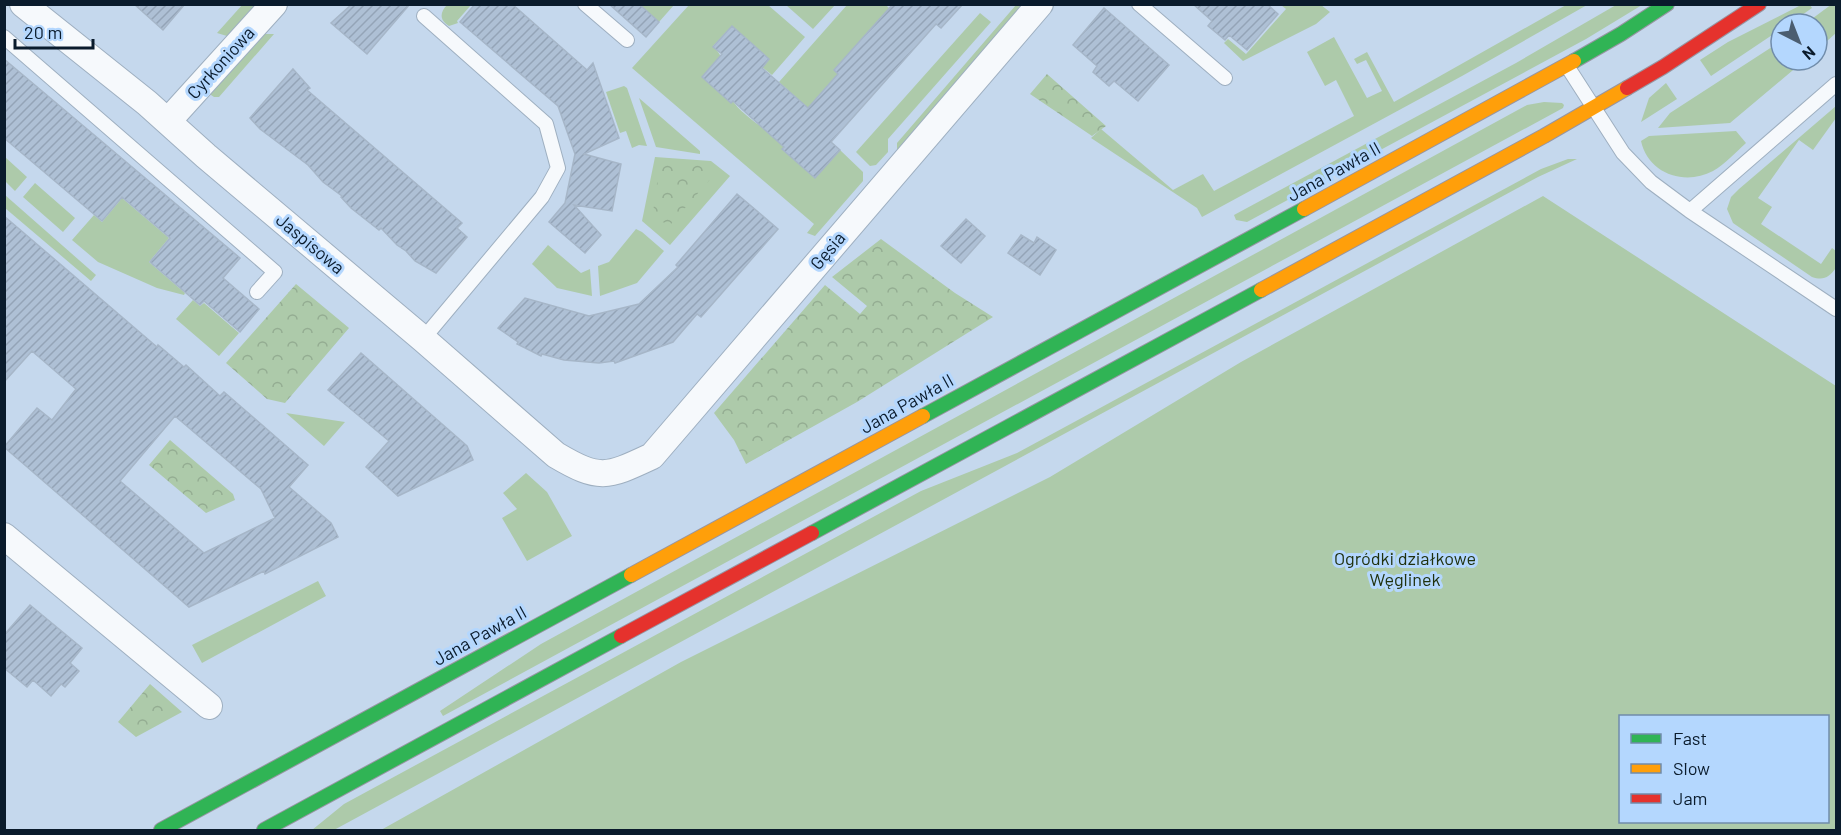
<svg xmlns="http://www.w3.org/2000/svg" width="1841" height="835" viewBox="0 0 1841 835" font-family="Barlow,sans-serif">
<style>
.green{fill:#adcaaa;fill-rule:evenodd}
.forest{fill:url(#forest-crowns)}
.building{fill:url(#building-hatch);stroke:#a6b6c8;stroke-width:1.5;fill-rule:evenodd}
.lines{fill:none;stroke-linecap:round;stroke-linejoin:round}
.lane-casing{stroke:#9eafc0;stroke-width:16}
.street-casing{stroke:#9eafc0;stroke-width:28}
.fast-casing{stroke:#9795a2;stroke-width:16}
.slow-casing{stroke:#9795a2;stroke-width:16}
.jam-casing{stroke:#9795a2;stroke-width:16}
.lane{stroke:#f6f9fc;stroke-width:14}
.street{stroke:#f6f9fc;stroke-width:26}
.fast{stroke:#30b455;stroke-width:14}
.slow{stroke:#ff9f0a;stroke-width:14}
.jam{stroke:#e5322d;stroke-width:14}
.labels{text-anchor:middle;stroke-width:6;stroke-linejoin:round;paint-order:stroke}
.street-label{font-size:18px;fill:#0a1b2c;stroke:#b4d7fe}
.park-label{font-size:18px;fill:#20310e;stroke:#b4d7fe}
</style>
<defs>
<pattern id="forest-crowns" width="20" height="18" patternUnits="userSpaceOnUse" patternTransform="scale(1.5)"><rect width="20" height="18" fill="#adcaaa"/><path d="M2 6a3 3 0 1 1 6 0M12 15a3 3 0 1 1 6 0" fill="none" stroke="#94ad92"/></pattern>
<pattern id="building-hatch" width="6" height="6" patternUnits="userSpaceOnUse" patternTransform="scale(1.5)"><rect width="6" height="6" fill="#aec0d5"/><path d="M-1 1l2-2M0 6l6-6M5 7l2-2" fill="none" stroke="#94a4b7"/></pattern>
</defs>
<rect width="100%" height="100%" fill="#c5d8ed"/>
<path class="green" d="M243,4L256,5L227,36L217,33Z
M1832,4L1836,5V33L1817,50V24H1805Z
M447,5V4L471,5L457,21L458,23L449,26C439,20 440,12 447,5Z
M639,5H674L659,22Z
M689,5H768L805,37L772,75L762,67L769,59L732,26L713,46C729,62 724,79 732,99C737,112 774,136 787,143L782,149L815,177L840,150L863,172V181L815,236L807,233L814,224L632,68Z
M786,5H835L813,29Z
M847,5H886L893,12L808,108L779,82Z
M1016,5H1027L897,154V143Z
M1281,5H1321L1330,12L1316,24L1243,61L1224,43L1228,39L1246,54L1286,9Z
M1566,5H1587L1462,76L1202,217L1197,208L1091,138L1101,129L1173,190L1203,174L1214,191L1354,116L1336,80L1325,86L1307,52L1334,37L1367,98L1382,91L1366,60L1357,64L1354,59L1367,52L1394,102Z
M1616,5H1642L1586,39L1247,222L1236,220L1234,215L1516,63Z
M1801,5H1810L1812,8L1789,24H1781V29L1711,76L1700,60L1728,42Z
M980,13L991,22L888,139V152L876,165L870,166L856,152Z
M263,34H274L219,97H214L208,93Z
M1781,41V60H1805L1730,123L1658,128L1670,113Z
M1666,83L1677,99L1641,122L1649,98Z
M624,86L627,88L647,146L639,145L632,148L626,131L620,133L606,92Z
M639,98L700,151V154L656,147Z
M1544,102L1562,103L1564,105L1563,108L443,716L440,711L541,644L1527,105Z
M1836,106V118L1813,150L1799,140L1758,198L1772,207L1761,224L1821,264L1832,248L1836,251V268C1829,277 1824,281 1812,277L1733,223L1727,209L1731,197L1739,189Z
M1736,131L1746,143C1736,152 1725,164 1713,171C1685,186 1648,174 1641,141L1649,136Z
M5,157L27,177L15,191L5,181Z
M655,157L711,161L730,176L670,245L642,221Z
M1568,159H1577L1538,177L334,830H312L344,804L921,491L1017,453L1541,169Z
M35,183L75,218L63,232L23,197Z
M5,195L96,275L91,281L5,208Z
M1543,196L1836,386V830H381L681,662L1050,477L1241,362ZM1620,716H1828V822H1620Z
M122,198L169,238L149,262L185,293L184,295L157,288L98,262L72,240L94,215L102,222Z
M636,229L642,232L664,251L637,283L600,296L598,266L609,262Z
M548,245L581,273L590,269L592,296L557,288L532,264Z
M193,300L200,306L204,303L239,333L219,356L176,319Z
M286,413L345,422L324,446Z
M526,473L547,492L572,536L527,561L502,518L517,509L503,493Z
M318,581L326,596L202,663L192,645Z"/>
<path class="forest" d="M1047,74L1106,126L1092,136L1030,94Z
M660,161L705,166L713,176L671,224L652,220Z
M881,239L955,293L993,317L857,402L746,464L734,440L714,413L825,285L860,314L867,306L832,277Z
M296,284L349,328L285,403L267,399L226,363Z
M170,440L233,494L235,500L206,513L149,465Z
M150,684L182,712L136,737L118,722Z"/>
<path class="building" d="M134,4H185L163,30Z
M352,4H410L367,54L331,23Z
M475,4H512L587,70L593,63L619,138L584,154L621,164L612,211L574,205L601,235L585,253L549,222L565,203L575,154L558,106L460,22Z
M609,4H639L659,22L646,37Z
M893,4H963L941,28L936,24L831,142L840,150L815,178L782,149L784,147L733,101L731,103L702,77L722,54L713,47L732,26L769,59L762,68L808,108L838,74L834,70Z
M1193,4H1267L1278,14L1247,50L1229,35L1225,40L1208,26L1212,21Z
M1104,8L1169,65L1138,101L1114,81L1109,86L1093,72L1097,66L1073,45Z
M4,59L240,258L223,278L259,309L240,332L204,301L200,305L150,262L170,238L122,197L102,221L4,138Z
M293,69L310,88L307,90L462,223L457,228L467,237L436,273L415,261L406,251L397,245L381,228L379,230L351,208L341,197L342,196L323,182L308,165L260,129L250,118Z
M737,194L778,229L701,317L697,314L673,342L615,363L614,361L599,363L564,360L542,354L541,356L517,344L518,342L498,328L525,298L589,316L639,304L678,267L676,265Z
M4,216L157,347L158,345L184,367L186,365L220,396L224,392L308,465L289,487L331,523L338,537L265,574L264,571L189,607L4,447L37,408L52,420L76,389L32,351L4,382ZM175,416L261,489L275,518L204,553L120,481Z
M966,219L985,236L961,263L941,246Z
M1021,235L1034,243L1037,237L1056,250L1040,275L1008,253Z
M361,353L467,446L473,460L398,496L366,467L389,441L328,390Z
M30,605L82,648L70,663L79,671L65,687L61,684L51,696L33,680L27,687L4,668V635Z"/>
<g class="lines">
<g class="lane-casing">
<path id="lane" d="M585,4L627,40
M1139,4L1225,78
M4,37L275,272L257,292
M1567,66L1623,153L1651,182L1690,211
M1836,84L1690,211L1836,309
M423,339L542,197L558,168L546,124L424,16"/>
</g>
<g class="street-casing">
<path id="street" d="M23,4L147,103L206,156L423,339L556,455C600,481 607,477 652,456L1040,4
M168,121L274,4
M4,536L209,706"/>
</g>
<g class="fast-casing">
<path id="fast" d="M1574,61L1621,34L1667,4
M923,416L1304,209
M812,533L1261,290
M161,830L631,575
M264,830L621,636"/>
</g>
<g class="slow-casing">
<path id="slow" d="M1304,209L1574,61
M1261,290L1544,136L1627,88
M631,575L923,416"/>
</g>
<g class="jam-casing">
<path id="jam" d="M1627,88L1663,67L1759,4
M621,636L812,533"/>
</g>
<use href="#lane" class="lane"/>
<use href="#street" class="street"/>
<use href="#fast" class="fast"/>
<use href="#slow" class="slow"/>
<use href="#jam" class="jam"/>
</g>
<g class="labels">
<g class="street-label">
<text transform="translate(221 63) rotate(-48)" y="6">Cyrkoniowa</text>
<text transform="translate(1334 172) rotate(-29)" y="6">Jana Pawła II</text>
<text transform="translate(310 244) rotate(40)" y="6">Jaspisowa</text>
<text transform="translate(828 251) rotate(-50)" y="6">Gęsia</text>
<text transform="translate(907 404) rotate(-29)" y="6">Jana Pawła II</text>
<text transform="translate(480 636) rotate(-29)" y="6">Jana Pawła II</text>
</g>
<g class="park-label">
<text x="1405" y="565">Ogródki działkowe<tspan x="1405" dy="21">Węglinek</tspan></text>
</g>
</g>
<rect width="1841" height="835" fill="none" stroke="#0a1b2c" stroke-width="12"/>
<rect x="1619" y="715" width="210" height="108" fill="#b4d7fe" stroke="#708caa" stroke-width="1.5"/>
<rect x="1631" y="734" width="30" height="9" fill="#30b455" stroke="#708caa" stroke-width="1.5"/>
<text x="1673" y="745" font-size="18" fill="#0a1b2c">Fast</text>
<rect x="1631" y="764" width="30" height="9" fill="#ff9f0a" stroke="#708caa" stroke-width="1.5"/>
<text x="1673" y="775" font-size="18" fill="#0a1b2c">Slow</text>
<rect x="1631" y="794" width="30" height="9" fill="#e5322d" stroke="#708caa" stroke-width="1.5"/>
<text x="1673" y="805" font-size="18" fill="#0a1b2c">Jam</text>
<g transform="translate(1799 42) rotate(138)"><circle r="28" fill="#b4d7fe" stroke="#708caa" stroke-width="1.5"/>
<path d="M0-4.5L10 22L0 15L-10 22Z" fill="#4b5d70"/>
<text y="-9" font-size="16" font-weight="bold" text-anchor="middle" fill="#0a1b2c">N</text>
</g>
<path d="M15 39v9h78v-9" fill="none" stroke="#0a1b2c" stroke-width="3"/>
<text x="24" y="39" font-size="18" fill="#0a1b2c" stroke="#b4d7fe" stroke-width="4.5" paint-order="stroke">20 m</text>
</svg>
